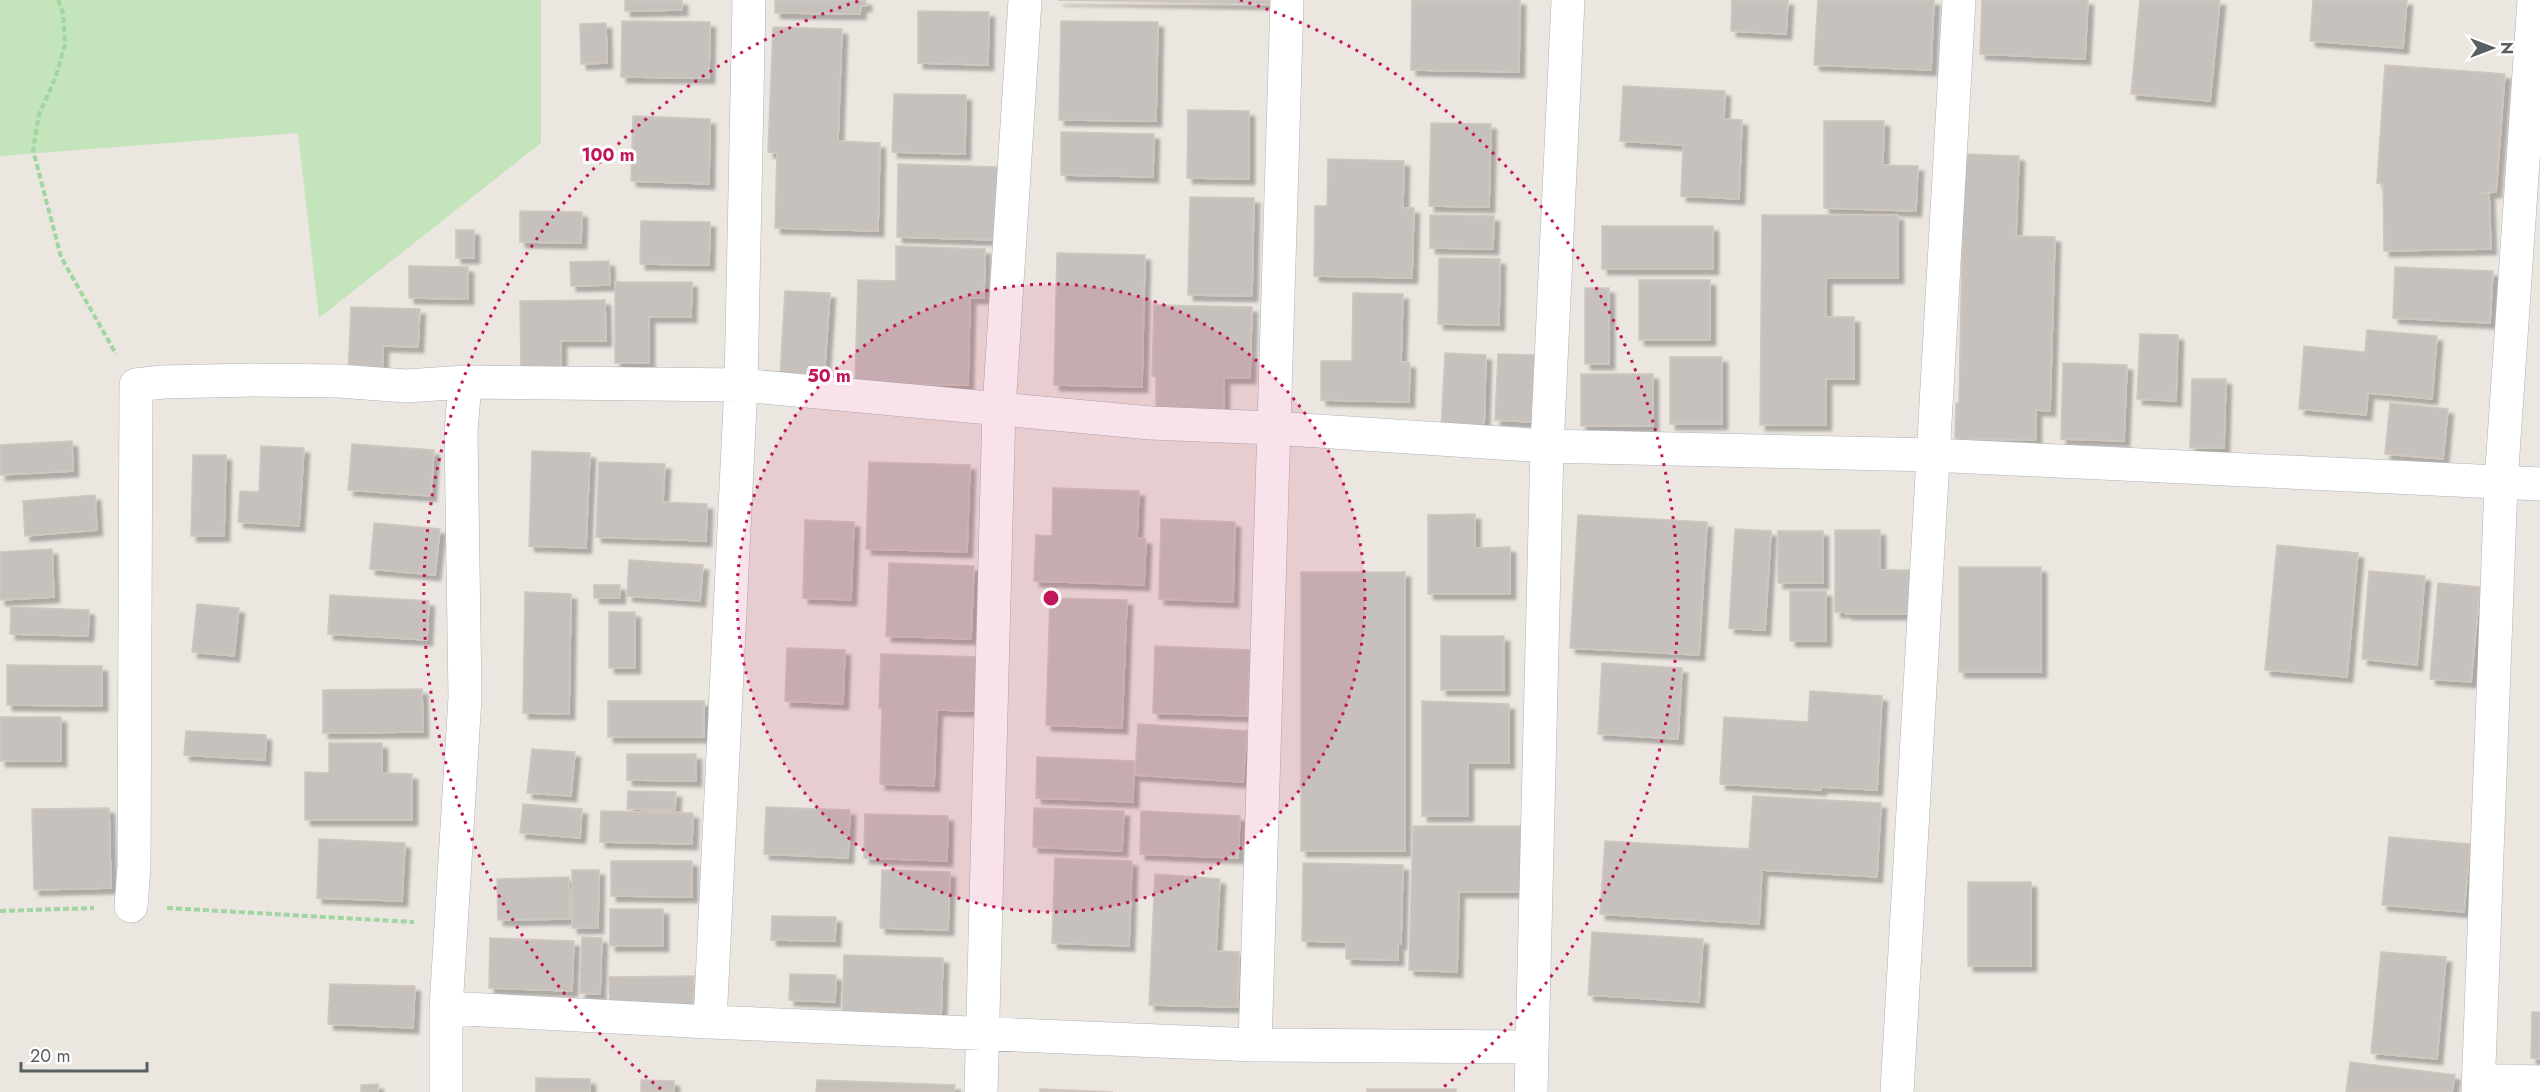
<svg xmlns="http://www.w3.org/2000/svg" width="2540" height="1092" viewBox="0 0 2540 1092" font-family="Jost,sans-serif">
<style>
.green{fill:#c4e4bb}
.building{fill:#c7c1bd;stroke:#d0c7be;stroke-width:1.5;filter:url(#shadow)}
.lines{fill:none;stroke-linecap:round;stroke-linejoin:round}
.minor-casing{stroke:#aeb3b6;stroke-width:34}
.path{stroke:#9fd6a1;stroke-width:4;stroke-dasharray:6 3;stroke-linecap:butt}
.minor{stroke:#fff;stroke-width:33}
.ring{fill:none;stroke:#c2185b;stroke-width:3;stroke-dasharray:3 6}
.centre{fill:#c2185b;stroke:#fff;stroke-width:3}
.ring-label{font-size:18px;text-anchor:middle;font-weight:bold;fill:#c2185b;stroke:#fff;stroke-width:6;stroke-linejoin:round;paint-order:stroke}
</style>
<defs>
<filter id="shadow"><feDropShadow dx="5.5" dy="5.5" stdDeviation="1.5" flood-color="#0004"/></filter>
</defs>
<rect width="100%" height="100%" fill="#ece6e0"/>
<path class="green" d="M0,0H541V143L319,318L298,133L0,156Z"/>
<path class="building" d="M625,0H682V10L625,11Z
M775,0H866V6H861L860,14L775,13Z
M1058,0H1270V4Z
M1412,0H1520L1519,72L1411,70Z
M1732,0H1788L1786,34L1731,31Z
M1818,0H1934L1931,70L1814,65Z
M1982,0H2088L2085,59L1980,54Z
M2140,0H2220L2210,101L2131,94Z
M2313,0H2407L2403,48L2310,41Z
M918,11L989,12L988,65L918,63Z
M622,21L710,22L709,78L621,77Z
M1061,21L1158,22L1156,121L1059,120Z
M606,23L607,63L581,64L580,24Z
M773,27L842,29L838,141L880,143L878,231L775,228L777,153L768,152Z
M2385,65L2505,74L2496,192L2481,193H2489L2491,249L2384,251L2383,184L2377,183Z
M1623,86L1725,91L1724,119L1742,120L1739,199L1681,196L1683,145L1620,141Z
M894,94L966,95L965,154L892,152Z
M1188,110L1249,111V179L1187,178Z
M633,116L710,119L709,184L631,181Z
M1824,121H1884L1883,165L1918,166L1916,211L1824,208Z
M1431,123L1491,124L1489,207L1429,206Z
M1061,132L1154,134L1153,177L1061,175Z
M1964,154L2019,156L2016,236L2055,237L2050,411L2036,410V440L1955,439L1956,403H1959Z
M1328,159L1404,161L1403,208H1414L1412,278L1314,276L1315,206H1327Z
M898,164L998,167L996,240L897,237Z
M1190,197L1254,198L1252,296L1188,295Z
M520,211L582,212L581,243L520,242Z
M1430,215L1494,216L1493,249L1430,248Z
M1762,215H1898V278H1826V317H1854V379H1826V425H1760Z
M641,221L710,222L709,265L640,264Z
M1602,226H1713V269H1602Z
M456,230H474V258H456Z
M896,246L985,249L984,298H970L968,385L855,383L858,280L896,281Z
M1057,253L1145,255L1142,387L1054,385Z
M1439,258L1500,259L1499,325L1438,324Z
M609,261L610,285L571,286L570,262Z
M409,266L468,267V299L409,298Z
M2395,267L2493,271L2490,323L2393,318Z
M1639,280H1710V340H1639Z
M615,282H692L691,317H649V363H615Z
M1585,288H1609V364H1585Z
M785,291L830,293L824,379L780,376Z
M1353,293L1403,294L1401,362L1410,363L1409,402L1321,400V361H1352Z
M605,300L606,341H561V369L521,370L520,301Z
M1154,305L1252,307L1250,378H1224V412L1156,410V376H1152Z
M351,307L420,309L418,347L383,346L382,378L348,376Z
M2367,330L2437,336L2432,399L2368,393L2366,415L2299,409L2304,346L2365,352Z
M2140,334L2178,335L2176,401L2137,399Z
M1445,353L1486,355L1484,432L1441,430Z
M1498,354L1535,355L1532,422L1495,420Z
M1670,357H1722V424H1670Z
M2063,363L2127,365L2124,441L2061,439Z
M1581,374H1653V426H1581Z
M2192,379H2226L2224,448H2190Z
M2390,403L2448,409L2443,459L2385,454Z
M72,441L73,471L0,475V445Z
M352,444L434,450L431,496L348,490Z
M261,446L304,448L299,526L238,522L240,491L259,492Z
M532,451L590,453L586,548L529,546Z
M193,455H226L224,536H191Z
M599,462L665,464L663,502L707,504L706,541L596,537Z
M869,462L970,465L967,552L866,549Z
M1053,488L1139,491L1137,538L1146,539L1144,585L1034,581L1036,535L1052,536Z
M95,495L97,530L25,536L23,501Z
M1475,514V548L1510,547V594H1428V515Z
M1578,515L1707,522L1699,655L1570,648Z
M1161,519L1235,522L1233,602L1159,599Z
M805,520L854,522L851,600L803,598Z
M374,523L440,529L435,575L370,569Z
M1735,529L1771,531L1765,630L1729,628Z
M1835,530H1880V570H1910V614H1846V612H1835Z
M1778,531H1823V583H1778Z
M2277,545L2358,553L2347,677L2265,670Z
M52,549L54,597L0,600V552Z
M629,560L703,565L700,601L627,596Z
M889,563L974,566L971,639L886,636Z
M1959,567H2041V672H1959Z
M2369,571L2425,576L2417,665L2362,659Z
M1301,572H1405V851H1301Z
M2438,583L2480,587L2471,682L2430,679Z
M594,585H620V598H594Z
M1790,591H1826V641H1790Z
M525,592L571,594L569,714L523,713Z
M330,595L429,601L427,640L328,634Z
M1050,598L1127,600L1122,728L1046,725Z
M197,604L239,608L234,656L192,652Z
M11,607L89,610L88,636L10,634Z
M609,612H635V668H609Z
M1441,636H1504V690H1441Z
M1155,646L1250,650L1247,716L1153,713Z
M787,648L845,650L843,704L785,701Z
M881,654L979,657L977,711L937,710L934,786L880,784L882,708H879Z
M1602,663L1682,668L1678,739L1598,734Z
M7,665L102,666V706L7,705Z
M422,689L423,732L323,733V690Z
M1810,691L1882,696L1877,790L1821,787V790L1720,784L1724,717L1808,722Z
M608,701H704V737H608Z
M1422,701L1509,704V763H1468V816H1422Z
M0,717H61V761H0Z
M1138,724L1247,731L1243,782L1135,775Z
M186,731L266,735L265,760L184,755Z
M329,743H382V773L412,774V820H305V772L329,773Z
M532,749L575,752L571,796L527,793Z
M627,754H696V781L627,780Z
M1037,757L1134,761L1133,802L1036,798Z
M628,791L676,792L675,810L627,809Z
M1753,796L1881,803L1877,877L1762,870L1759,924L1600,914L1605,841L1749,849Z
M523,804L582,809L580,838L520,833Z
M766,807L850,810L848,858L764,854Z
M109,808L111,888L34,890L32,809Z
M1034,808L1124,811L1122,851L1033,847Z
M601,811L693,813L692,844L600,842Z
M1141,811L1240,816L1238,858L1140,854Z
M865,814L948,816L947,861L864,858Z
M1413,826H1529V892H1459L1457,972L1409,970Z
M2389,837L2470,844L2464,912L2382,905Z
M319,839L405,843L402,901L317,898Z
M1055,858L1132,861L1129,946L1052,943Z
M611,861H692V897L611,896Z
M1303,863L1403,865L1401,944H1398V960L1346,959V942L1302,941Z
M572,870H599L598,928H572Z
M882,870L950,872L948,930L880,928Z
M1155,874L1220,879L1216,951L1239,952L1238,1007L1149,1005Z
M569,877L570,919L498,920L497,879Z
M1968,882H2031V966H1968Z
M610,909H663V946H610Z
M772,916L836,917L835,941L771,940Z
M1592,932L1703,939L1699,1002L1588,995Z
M582,937L602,938L600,994L580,993Z
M490,938L574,941L572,991L489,988Z
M2381,952L2446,957L2437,1059L2371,1053Z
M844,955L943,958L941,1020L842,1016Z
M790,974L836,975L835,1002L789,1000Z
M694,976V1006H610L609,977Z
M330,984L415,986L413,1028L328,1024Z
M2532,1012H2540V1059L2531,1058Z
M2350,1062L2455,1075L2452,1092H2346Z
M536,1078L590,1079V1092H536Z
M641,1080L674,1081V1092H641Z
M817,1080L955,1085L954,1092H816Z
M378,1084V1092H361V1085Z
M1040,1089L1113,1092H1040Z
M1367,1089H1456V1092H1367Z"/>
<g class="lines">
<g class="minor-casing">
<path id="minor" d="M131,906L134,867L136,385L163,382L252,380L339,381L406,386L465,382
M446,1008L710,1022L1255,1045L1532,1047
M710,1022L741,385L749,0
M1255,1045L1287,0
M2478,1080L2540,1082
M446,1092V1008L465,697L461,432L465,382L741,385L1151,423L1272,428L1547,446L1932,455L2540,484
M981,1092L999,408L1025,0
M1531,1092L1547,446L1568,0
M1897,1092L1959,0
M2478,1092L2501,483L2534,0"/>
</g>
<path class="path" d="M58,0L63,13L65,45L55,79L39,114L33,150L61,257L116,354
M167,908L414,922
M0,911L94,908"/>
<use href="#minor" class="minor"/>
</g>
<circle cx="1051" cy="598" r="314" fill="#c2185b" fill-opacity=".12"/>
<g class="ring">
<circle cx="1051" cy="598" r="314"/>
<path d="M661 1089A627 627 0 0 1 862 0M1240 0A627 627 0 0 1 1441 1089"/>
</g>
<circle cx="1051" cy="598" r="9" class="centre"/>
<g class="ring-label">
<text x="608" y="161">100 m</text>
<text x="829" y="382">50 m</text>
</g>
<g transform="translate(2492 48) rotate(90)" stroke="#ffffff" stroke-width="4.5" paint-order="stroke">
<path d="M0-4.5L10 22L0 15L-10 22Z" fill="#595e61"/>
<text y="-9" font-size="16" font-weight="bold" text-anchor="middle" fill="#595e61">N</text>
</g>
<path d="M21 1062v9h126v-9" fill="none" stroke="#595e61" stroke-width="3"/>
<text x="30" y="1062" font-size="18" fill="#595e61" stroke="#ffffff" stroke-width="4.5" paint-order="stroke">20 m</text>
</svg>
